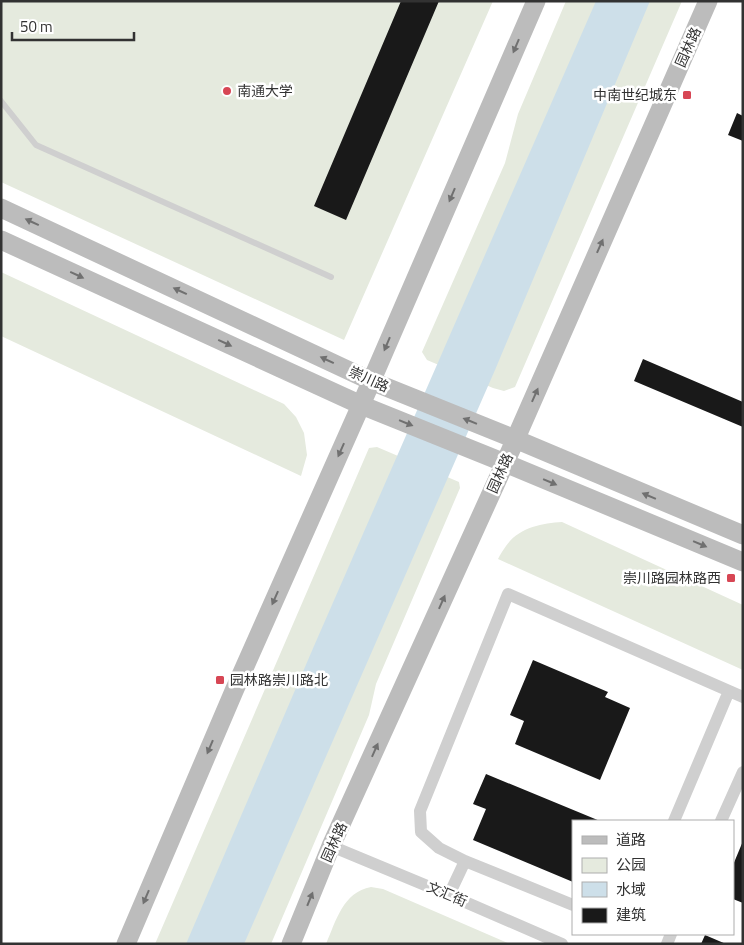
<svg xmlns="http://www.w3.org/2000/svg" width="744" height="945" viewBox="0 0 744 945" font-family="'Titillium Web','Noto Sans SC',sans-serif">
<style>
.green{fill:#e5eade}
.water{fill:#cddfe9}
.building{fill:#191919}
.lines{fill:none;stroke-linecap:round;stroke-linejoin:round}
.lane{stroke:#cfcfcf;stroke-width:6}
.street{stroke:#cfcfcf;stroke-width:12}
.secondary{stroke:#bcbcbc;stroke-width:19}
.oneway{fill:#707070}
.poi-dot{fill:#d74654;stroke:#fff;stroke-width:2}
.labels{text-anchor:middle;stroke-width:5;stroke-linejoin:round;paint-order:stroke}
.street-label{font-size:14px;fill:#323232;stroke:#fff}
.poi-label{font-size:14px;fill:#323232;stroke:#fff;text-anchor:start}
</style>
<rect width="100%" height="100%" fill="#fff"/>
<path class="green" d="M1,1H493L344,340L1,182Z
M566,1H682L515,387L504,391L493,388L427,360L422,352L505,163L518,114Z
M1,272L284,404L296,417L304,433L307,455L301,476L1,336Z
M377,447L459,482L460,488L376,684L369,715L271,944H155L369,448Z
M562,522L743,605V670L498,559C500,555 503,550 506,546C518,528 542,523 562,522Z
M371,887L383,889L510,944H326C336,921 343,892 371,887Z"/>
<path class="water" d="M596,1H650L495,370L244,944H186L314,646Z"/>
<path class="building" d="M401,1H439L346,220L314,206Z
M737,113L743,116V141L728,135Z
M643,359L743,402V427L634,381Z
M533,660L608,692L605,697L630,708L600,780L515,744L524,721L510,715Z
M486,774L600,821H573V882L473,840L486,809L473,804Z
M743,841V903L733,899V865Z
M705,935L726,944H701Z"/>
<g class="lines">
<path class="lane" d="M1,101L36,145L331,277"/>
<path class="street" d="M674,821L729,691
M721,821L743,772
M331,846L449,895L562,944
M449,895L465,861
M573,905L465,861L439,848L421,832L420,811L508,594L743,697
M667,944L671,934"/>
<path class="secondary" d="M1,208L371,381L515,439L743,535
M1,240L361,405L505,463L743,562
M126,944L234,691L361,405L536,1
M291,944L331,846L505,463L708,1"/>
</g>
<defs><path id="oneway-solid" d="M-6-.8H1V-3.2L6.5 0L1 3.2V.8H-6Z" transform="scale(1.25)"/></defs>
<g class="oneway">
<use href="#oneway-solid" transform="translate(516 46) rotate(113)"/>
<use href="#oneway-solid" transform="translate(452 195) rotate(113)"/>
<use href="#oneway-solid" transform="translate(32 222) rotate(-155)"/>
<use href="#oneway-solid" transform="translate(600 246) rotate(-66)"/>
<use href="#oneway-solid" transform="translate(77 275) rotate(25)"/>
<use href="#oneway-solid" transform="translate(180 291) rotate(-155)"/>
<use href="#oneway-solid" transform="translate(225 343) rotate(25)"/>
<use href="#oneway-solid" transform="translate(387 344) rotate(113)"/>
<use href="#oneway-solid" transform="translate(327 360) rotate(-155)"/>
<use href="#oneway-solid" transform="translate(535 395) rotate(-66)"/>
<use href="#oneway-solid" transform="translate(470 421) rotate(-158)"/>
<use href="#oneway-solid" transform="translate(406 423) rotate(22)"/>
<use href="#oneway-solid" transform="translate(341 450) rotate(114)"/>
<use href="#oneway-solid" transform="translate(550 482) rotate(23)"/>
<use href="#oneway-solid" transform="translate(649 496) rotate(-157)"/>
<use href="#oneway-solid" transform="translate(700 544) rotate(23)"/>
<use href="#oneway-solid" transform="translate(275 598) rotate(114)"/>
<use href="#oneway-solid" transform="translate(442 602) rotate(-66)"/>
<use href="#oneway-solid" transform="translate(210 747) rotate(113)"/>
<use href="#oneway-solid" transform="translate(375 750) rotate(-66)"/>
<use href="#oneway-solid" transform="translate(146 897) rotate(113)"/>
<use href="#oneway-solid" transform="translate(310 899) rotate(-68)"/>
</g>
<g class="poi-dot">
<circle cx="227" cy="91" r="5"/>
<rect x="682" y="90" width="10" height="10" rx="2.5"/>
<rect x="726" y="573" width="10" height="10" rx="2.5"/>
<rect x="215" y="675" width="10" height="10" rx="2.5"/>
</g>
<g class="labels">
<g class="street-label">
<text transform="translate(688 47) rotate(-66)" y="5">园林路</text>
<text transform="translate(369 379) rotate(24)" y="5">崇川路</text>
<text transform="translate(500 473) rotate(-66)" y="5">园林路</text>
<text transform="translate(334 842) rotate(-66)" y="5">园林路</text>
<text transform="translate(447 894) rotate(23)" y="5">文汇街</text>
</g>
<g class="poi-label">
<text x="237" y="96">南通大学</text>
<text x="677" y="100" text-anchor="end">中南世纪城东</text>
<text x="721" y="583" text-anchor="end">崇川路园林路西</text>
<text x="230" y="685">园林路崇川路北</text>
</g>
</g>
<rect width="744" height="945" fill="none" stroke="#323232" stroke-width="5"/>
<rect x="572" y="820" width="162" height="115" fill="#ffffff" stroke="#adadad"/>
<rect x="582" y="836" width="25" height="8" fill="#bcbcbc" stroke="#adadad"/>
<text x="616" y="845" font-size="15" fill="#323232">道路</text>
<rect x="582" y="858" width="25" height="15" fill="#e5eade" stroke="#adadad"/>
<text x="616" y="870" font-size="15" fill="#323232">公园</text>
<rect x="582" y="882" width="25" height="15" fill="#cddfe9" stroke="#adadad"/>
<text x="616" y="895" font-size="15" fill="#323232">水域</text>
<rect x="582" y="908" width="25" height="15" fill="#191919" stroke="#adadad"/>
<text x="616" y="920" font-size="15" fill="#323232">建筑</text>
<path d="M12 32v8h122v-8" fill="none" stroke="#323232" stroke-width="2.5"/>
<text x="20" y="32" font-size="15" fill="#323232" stroke="#ffffff" stroke-width="4" paint-order="stroke">50 m</text>
</svg>
